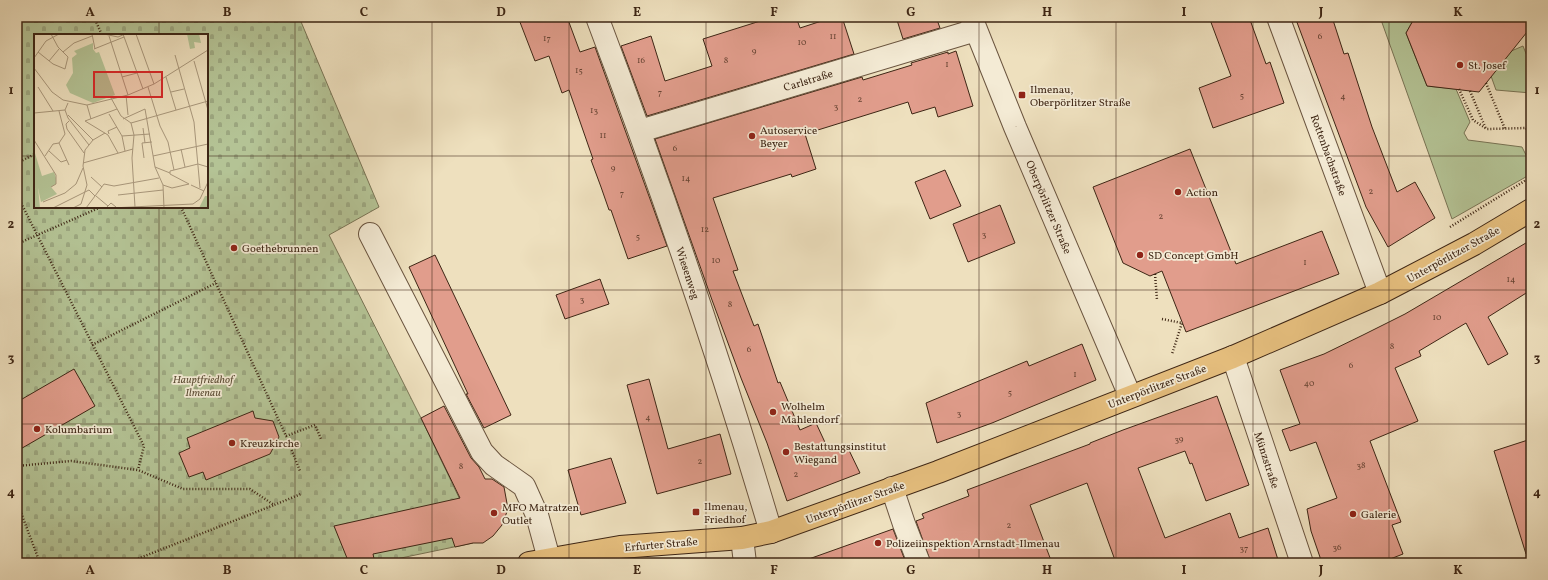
<svg xmlns="http://www.w3.org/2000/svg" width="1548" height="580" viewBox="0 0 1548 580" font-family="Vollkorn,serif">
<style>
.grass{fill:#b4c395;stroke:#797455}
.cemetery{fill:url(#cemetery-stones);stroke:#797455;fill-rule:evenodd}
.building{fill:#e19d8c;stroke:#3e2615}
.lines{fill:none;stroke-linecap:round;stroke-linejoin:round}
.minor-casing{stroke:#6a543f;stroke-width:24}
.major-casing{stroke:#3e2615;stroke-width:24}
.path{stroke:#3e2615;stroke-width:2.5;stroke-dasharray:1 2;stroke-linecap:butt}
.minor{stroke:#f4ebd5;stroke-width:22}
.major{stroke:#e7c07f;stroke-width:22}
.grid{fill:none;stroke:#3e2615;stroke-width:1;stroke-opacity:0.55}
.poi-dot{fill:#8f2418;stroke:#f4ebd5;stroke-width:1.5}
.labels{text-anchor:middle;stroke-width:3.5;stroke-linejoin:round;paint-order:stroke}
.number-label{font-size:9px;fill:#674433}
.poi-label{font-size:11px;fill:#3e2615;stroke:#f4ebd5;text-anchor:start}
.street-label{font-size:11px;fill:#3e2615;stroke:#f4ebd5}
.park-label{font-size:11px;font-style:italic;fill:#5c4d35;stroke:#f4ebd5}
.inset-road{fill:none;stroke:#a8967a;stroke-width:1}
.view{fill:#d62828;fill-opacity:0.15;stroke:#d62828;stroke-width:2}
.inset-edge{fill:none;stroke:#3e2615;stroke-width:2}
.neatline{fill:none;stroke:#3e2615;stroke-width:1.5}
.grid-label{font-size:13px;text-anchor:middle;font-weight:bold;fill:#3e2615}
</style>
<defs>
<pattern id="cemetery-stones" width="16" height="16" patternUnits="userSpaceOnUse"><rect width="16" height="16" fill="#b4c395"/><path d="M2 7V4a2 2 0 0 1 4 0v3zM10 15v-3a2 2 0 0 1 4 0v3z" fill="#9ca780"/></pattern>
</defs>
<rect width="100%" height="100%" fill="#eee0be"/>
<filter id="stains"><feTurbulence type="fractalNoise" baseFrequency=".005" numOctaves="4"/><feColorMatrix values="0 0 0 0 .2 0 0 0 0 .09 0 0 0 0 .02 0 0 0 .5 -.17"/></filter>
<radialGradient id="worn" r=".72"><stop offset=".6" stop-color="#630" stop-opacity="0"/><stop offset="1" stop-color="#630" stop-opacity=".3"/></radialGradient>
<path class="grass" d="M1380,17H1415L1406,33L1427,86L1456,89L1470,122L1464,133L1468,140L1522,147L1526,155L1531,152V174L1452,219Z
M1523,46L1531,66V93L1496,90L1491,76L1509,52Z"/>
<path class="cemetery" d="M17,17H299L379,207L329,235L421,418L463,506L473,543L377,563H17ZM35,35H207V207H35Z"/>
<path class="building" d="M518,17H567L580,52L595,47L667,246L628,259L611,210H609L601,187L591,160L593,159L569,90L562,93L549,56L535,61Z
M773,17H796L800,28L834,17H842L854,54L647,116L621,46L651,36L665,81L712,66L703,39Z
M896,17H936L940,28L903,39Z
M1209,17H1249L1266,64L1270,62L1284,103L1213,128L1199,88L1231,76Z
M1295,17H1332L1344,54L1348,53L1372,127L1397,192L1415,182L1435,218L1388,247L1366,207Z
M1415,17H1531V27L1479,92L1427,86L1406,33Z
M956,51L973,106L938,117L935,107L912,114L908,102L805,134L816,169L792,177L791,174L713,198L738,270L733,271L754,326L758,324L778,383L780,382L800,430L816,423L829,451L846,444L860,473L787,501L767,443L741,378L712,300L655,139L862,77L863,80L912,65L911,63L948,52V54Z
M1190,149L1236,264L1322,231L1339,274L1186,332L1162,271L1150,276L1123,263L1093,187Z
M945,170L961,206L930,219L915,182Z
M1000,205L1015,243L968,262L953,224Z
M1531,240V290L1488,317L1508,354L1488,365L1466,323L1419,351L1421,356L1395,368L1418,421L1370,441L1401,522L1392,525L1403,554L1380,563H1322L1311,531L1307,509L1337,498L1316,442L1290,451L1282,430L1300,424L1280,370L1324,354L1363,335L1405,314Z
M435,255L511,415L484,428L466,394H468L409,267Z
M600,279L609,304L565,319L556,295Z
M1082,344L1096,380L992,423L937,443L926,403L1027,361L1029,366Z
M74,369L95,406L17,451V402Z
M649,379L668,449L720,434L731,474L657,494L627,385Z
M1217,396L1249,485L1206,501L1192,463L1190,464L1185,451L1138,468L1165,538L1230,513L1239,538L1268,528L1279,563H1116L1087,483L1030,505L1052,563H931L916,521L924,518L922,514L969,496L967,490L1090,444V443L1123,430Z
M444,406L471,458L479,467L485,479H492L504,487L508,509L502,525L493,536L483,543H473L455,547L452,538L373,554L375,563H349L334,526L460,498L421,418Z
M253,411L255,418L273,421L279,437L270,454L206,480L203,472L189,477L179,453L190,448L187,438Z
M1531,439V553L1526,554L1494,451Z
M611,458L626,503L581,515L568,470Z
M893,529L906,563H807L806,560Z"/>
<g class="lines">
<g class="minor-casing">
<path id="minor" d="M597,17C661,186 720,359 771,532
M971,17L1015,127L1130,396
M1278,17L1380,293
M640,131L976,30
M370,234L482,452L494,465L524,486L537,515L549,559
M1233,357L1302,563
M892,488L904,524L919,563
M742,538L745,563"/>
</g>
<g class="major-casing">
<path id="major" d="M529,563L620,547L742,538L771,532L938,472L1233,357L1380,293L1474,244L1531,210"/>
</g>
<path class="path" d="M94,17L102,35
M1486,83L1505,129
M1459,89L1473,120L1487,129L1526,128L1531,138
M1470,91L1486,129
M17,163L35,154
M17,195L144,446L138,470
M181,207L286,436L300,471
M1450,227L1531,177
M17,244L101,207
M1155,274L1157,300
M1162,319L1182,323L1172,354
M92,345L216,283
M286,436L315,425L321,439
M17,466L71,461L138,470L183,489H250L274,505L301,494
M17,502L40,563
M127,563L274,505"/>
<use href="#minor" class="minor"/>
<use href="#major" class="major"/>
</g>
<path class="grid" d="M159,17V35M295,17V563M432,17V563M569,17V563M706,17V563M842,17V563M979,17V563M1116,17V563M1253,17V563M1389,17V563M17,156H35M207,156H1531M159,207V563M17,290H1531M17,424H1531"/>
<g class="poi-dot">
<circle cx="1460" cy="65" r="4"/>
<rect x="1018" y="91" width="8" height="8" rx="2"/>
<circle cx="752" cy="136" r="4"/>
<circle cx="1178" cy="192" r="4"/>
<circle cx="234" cy="248" r="4"/>
<circle cx="1140" cy="255" r="4"/>
<circle cx="773" cy="412" r="4"/>
<circle cx="37" cy="429" r="4"/>
<circle cx="232" cy="443" r="4"/>
<circle cx="786" cy="452" r="4"/>
<rect x="692" y="508" width="8" height="8" rx="2"/>
<circle cx="494" cy="513" r="4"/>
<circle cx="1353" cy="514" r="4"/>
<circle cx="878" cy="543" r="4"/>
</g>
<g class="labels">
<g class="number-label">
<text x="833" y="39">11</text>
<text x="1320" y="39">6</text>
<text x="547" y="41">17</text>
<text x="802" y="45">10</text>
<text x="754" y="54">9</text>
<text x="641" y="63">16</text>
<text x="726" y="63">8</text>
<text x="947" y="67">1</text>
<text x="579" y="73">15</text>
<text x="660" y="95">7</text>
<text x="1242" y="98">5</text>
<text x="1343" y="99">4</text>
<text x="860" y="102">2</text>
<text x="836" y="109">3</text>
<text x="594" y="113">13</text>
<text x="603" y="138">11</text>
<text x="675" y="151">6</text>
<text x="613" y="171">9</text>
<text x="686" y="181">14</text>
<text x="1371" y="194">2</text>
<text x="622" y="196">7</text>
<text x="1161" y="219">2</text>
<text x="705" y="232">12</text>
<text x="984" y="237">3</text>
<text x="638" y="239">5</text>
<text x="716" y="263">10</text>
<text x="1305" y="265">1</text>
<text x="1511" y="282">14</text>
<text x="582" y="302">3</text>
<text x="730" y="307">8</text>
<text x="1437" y="320">10</text>
<text x="1392" y="349">8</text>
<text x="749" y="352">6</text>
<text x="1351" y="368">6</text>
<text x="1075" y="377">1</text>
<text x="1309" y="386">40</text>
<text x="1010" y="395">5</text>
<text x="959" y="416">3</text>
<text x="648" y="420">4</text>
<text x="1179" y="442">39</text>
<text x="700" y="464">2</text>
<text x="1361" y="468">38</text>
<text x="461" y="469">8</text>
<text x="796" y="477">2</text>
<text x="1009" y="528">2</text>
<text x="1337" y="550">36</text>
<text x="1244" y="551">37</text>
</g>
<g class="poi-label">
<text x="1468" y="69">St. Josef</text>
<text x="1030" y="93">Ilmenau,<tspan x="1030" dy="13">Oberpörlitzer Straße</tspan></text>
<text x="760" y="134">Autoservice<tspan x="760" dy="13">Beyer</tspan></text>
<text x="1186" y="196">Action</text>
<text x="242" y="252">Goethebrunnen</text>
<text x="1148" y="259">SD Concept GmbH</text>
<text x="781" y="410">Wolhelm<tspan x="781" dy="13">Mahlendorf</tspan></text>
<text x="45" y="433">Kolumbarium</text>
<text x="240" y="447">Kreuzkirche</text>
<text x="794" y="450">Bestattungsinstitut<tspan x="794" dy="13">Wiegand</tspan></text>
<text x="704" y="510">Ilmenau,<tspan x="704" dy="13">Friedhof</tspan></text>
<text x="502" y="511">MFO Matratzen<tspan x="502" dy="13">Outlet</tspan></text>
<text x="1361" y="518">Galerie</text>
<text x="886" y="547">Polizeiinspektion Arnstadt-Ilmenau</text>
</g>
<g class="street-label">
<text transform="translate(808 80) rotate(-17)" y="4">Carlstraße</text>
<text transform="translate(1329 155) rotate(70)" y="4">Rottenbachstraße</text>
<text transform="translate(1049 207) rotate(67)" y="4">Oberpörlitzer Straße</text>
<text transform="translate(1453 254) rotate(-29)" y="4">Unterpörlitzer Straße</text>
<text transform="translate(688 273) rotate(72)" y="4">Wiesenweg</text>
<text transform="translate(1157 386) rotate(-21)" y="4">Unterpörlitzer Straße</text>
<text transform="translate(1267 460) rotate(72)" y="4">Münzstraße</text>
<text transform="translate(855 502) rotate(-20)" y="4">Unterpörlitzer Straße</text>
<text transform="translate(661 544) rotate(-5)" y="4">Erfurter Straße</text>
</g>
<g class="park-label">
<text x="203" y="383">Hauptfriedhof<tspan x="203" dy="13">Ilmenau</tspan></text>
</g>
</g>
<g transform="translate(34 34)">
<rect width="174" height="174" fill="#eee0be"/>
<path d="M171,162H174V174H165Z" fill="#b4c395"/>
<path d="M4,153L6,174H0V155Z" fill="#b4c395"/>
<path d="M59,9V15L62,19L65,18L81,61L59,69L36,59L32,51L39,39L38,24L43,20L40,17Z" fill="#b4c395"/>
<path d="M153,0H165L167,9L160,8L161,14L156,15ZM0,116L8,142L20,138L22,144V150L17,153L23,160L7,168L4,154L0,155Z" fill="#b4c395"/>
<path class="inset-road" d="M58,0L61,15M70,0L84,3L91,0M89,0L109,55M102,0L120,50M75,2L94,61M60,15L90,3M4,18L19,30L31,35L34,23L24,13L17,0M29,18L40,9L58,2M141,21L160,88L166,154M0,24L12,7L25,0M15,27L25,15M160,27L174,76M0,34L18,58L29,66L53,71L94,61L120,50L174,16M88,43L103,39M132,43L142,76M4,53L19,77M114,53L126,92L134,108L140,136M137,58L150,55M92,61L94,81M77,64L87,82L97,89M34,69L31,76L34,84L55,111M53,71L57,85M25,77L31,100L25,109M0,79L31,76M75,80L88,102L91,117M34,81L59,106M89,85L111,75L121,133L129,151L130,174M35,87L32,90L33,95L50,119M51,87L74,101L84,119M51,87L83,75M97,89L100,101L98,124L101,173M97,89L174,67M109,94L111,109M75,100L74,97L83,93M88,102L116,100M0,106L22,141V150L17,153M25,109L35,131M147,115L151,133M15,117L27,128L33,126M11,122L19,110L25,109M119,122L174,110M110,124L108,109L118,108M49,129L99,115M121,133L136,139M57,143L68,153M70,150L80,152L125,144M155,150L136,140V137L164,130L174,133M129,151L138,154L155,150M157,151L170,157M84,161L129,156M62,162L74,172M9,168L31,159L42,150L49,134M19,174L55,156L61,162M39,174L47,170L53,151L49,132L51,116L59,106L71,99M52,174L70,150M72,174L77,169L82,173M77,174L159,170L166,165L174,148"/>
<path class="view" d="M60,38H128V63H60Z"/>
<rect width="174" height="174" class="inset-edge"/>
</g>
<rect width="1548" height="580" fill="none" stroke="#eee0be" stroke-width="44"/>
<rect x="22" y="22" width="1504" height="536" class="neatline"/>
<g class="grid-label">
<text x="90" y="16">A</text>
<text x="227" y="16">B</text>
<text x="364" y="16">C</text>
<text x="501" y="16">D</text>
<text x="637" y="16">E</text>
<text x="774" y="16">F</text>
<text x="911" y="16">G</text>
<text x="1047" y="16">H</text>
<text x="1184" y="16">I</text>
<text x="1321" y="16">J</text>
<text x="1458" y="16">K</text>
<text x="11" y="94">1</text>
<text x="1537" y="94">1</text>
<text x="11" y="228">2</text>
<text x="1537" y="228">2</text>
<text x="11" y="362">3</text>
<text x="1537" y="362">3</text>
<text x="11" y="496">4</text>
<text x="1537" y="496">4</text>
<text x="90" y="574">A</text>
<text x="227" y="574">B</text>
<text x="364" y="574">C</text>
<text x="501" y="574">D</text>
<text x="637" y="574">E</text>
<text x="774" y="574">F</text>
<text x="911" y="574">G</text>
<text x="1047" y="574">H</text>
<text x="1184" y="574">I</text>
<text x="1321" y="574">J</text>
<text x="1458" y="574">K</text>
</g>
<rect width="100%" height="100%" filter="url(#stains)"/>
<rect width="100%" height="100%" fill="url(#worn)"/>
</svg>
